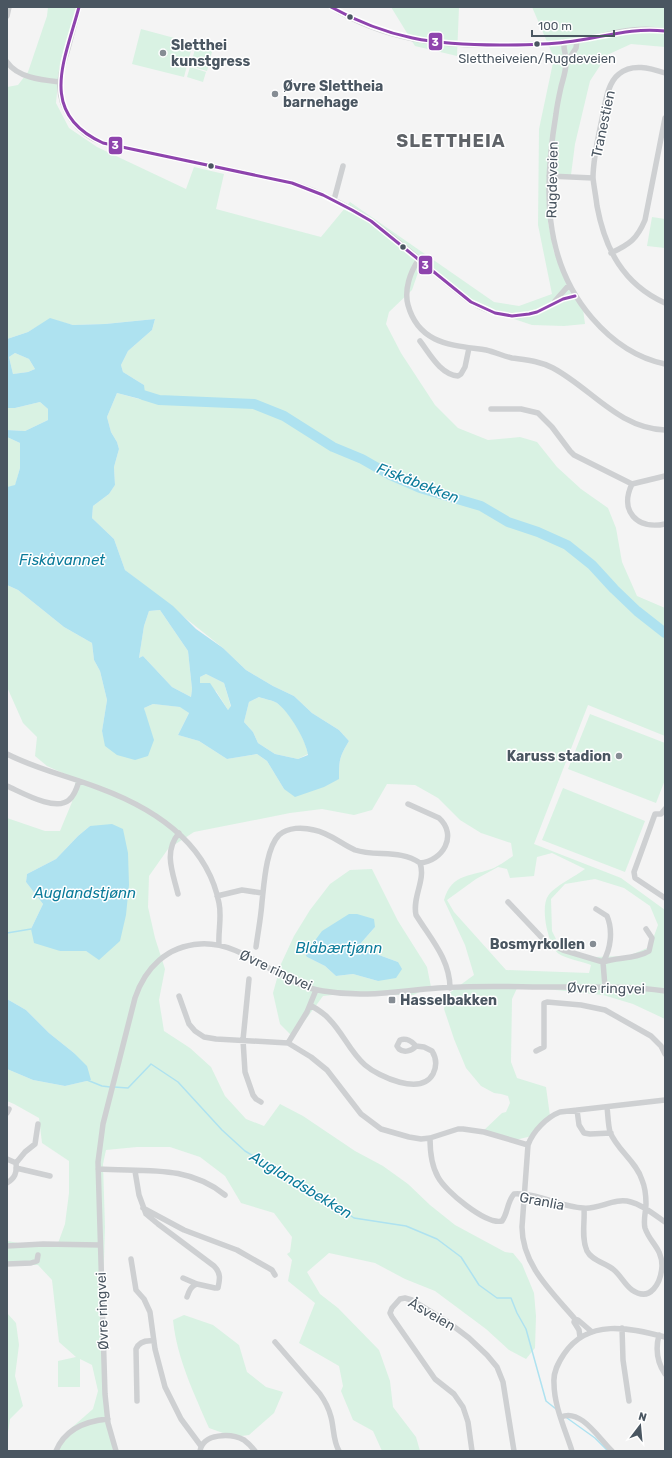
<svg xmlns="http://www.w3.org/2000/svg" width="672" height="1458" viewBox="0 0 672 1458" font-family="Rubik,sans-serif">
<style>
.green{fill:#d9f2e3;fill-rule:evenodd}
.water{fill:#aee2f0;fill-rule:evenodd}
.lines{fill:none;stroke-linecap:round;stroke-linejoin:round}
.stream{stroke:#aee2f0;stroke-width:1.5}
.river{stroke:#aee2f0;stroke-width:10}
.minor{stroke:#ced0d2;stroke-width:5.5}
.bus-1-casing{stroke:#fff;stroke-width:6}
.bus-1{stroke:#8e44ad;stroke-width:3}
.bus-dot{fill:#4a5661;stroke:#fff;stroke-width:1.5}
.poi-dot{fill:#868d94;stroke:#fff;stroke-width:1.5}
.labels{text-anchor:middle;stroke-width:3;stroke-linejoin:round;paint-order:stroke}
.bus-label{font-size:13px;fill:#4a5661;stroke:#fff}
.poi-label{font-size:14px;font-weight:bold;fill:#4a5661;stroke:#fff;text-anchor:start}
.street-label{font-size:14px;fill:#4a5661;stroke:#fff}
.water-label{font-size:15px;font-style:italic;fill:#0c7c9b;stroke:#fff}
.district-label{font-size:18px;font-weight:bold;letter-spacing:1px;fill:#5f6368;stroke:#fff}
.line-badge{stroke:#fff;stroke-width:1.5}
.badge-label{font-size:11px;text-anchor:middle;font-weight:bold;fill:#fff}
</style>
<rect width="100%" height="100%" fill="#f4f4f4"/>
<path class="green" d="M48,7H77L60,63L56,103L69,128L97,147L186,189L194,167L224,174L216,209L321,237L350,202L494,302L519,306L552,294L538,225L539,129L554,58L532,7H665V47L631,44L607,55L590,81L575,144L571,175L555,174L549,190L548,222L554,252L566,283L583,309L585,324L564,326L532,325L502,315L473,301L421,264L412,290L389,312L386,324L401,353L435,405L458,428L488,440L520,437L537,442L557,467L581,489L608,508L616,528L622,562L637,596L665,608V736L588,705L534,844L621,878L665,910V1019L633,1004L603,995L518,986L512,999L511,1062L517,1078L546,1087L550,1116L532,1136L511,1141L481,1133L502,1113L506,1112L510,1103L508,1096L501,1094L494,1093L481,1086L466,1068L454,1039L444,1009L448,994L474,975L465,945L444,900C452,872 472,877 494,868C500,865 507,860 513,856L511,843L481,833L460,820L438,798L415,785L387,784L372,810L354,815L322,809L290,813L194,832L168,849L149,876L148,907L155,938L165,969L159,1000L164,1031L190,1048L211,1067L225,1096L246,1119L264,1126L280,1104L303,1116L355,1151L383,1166L408,1184L430,1205L455,1225L505,1252L513,1253L522,1264L534,1293L536,1316L535,1348L526,1359L509,1350L486,1329L435,1291L405,1279L375,1263L329,1253L307,1272L320,1294L338,1308L379,1350L390,1381L393,1407L416,1437L420,1451H382L373,1431L353,1420L341,1391L343,1386L339,1366L299,1343L315,1303L288,1281L292,1260L287,1254L290,1252L292,1237L274,1213L241,1203L225,1176L200,1157L170,1147H137L106,1150L103,1164L105,1227L103,1291L104,1386L113,1451H53L69,1430L93,1409L98,1391L92,1365L80,1359V1387H58V1361L76,1357L59,1342L52,1280L38,1265H7V1241L36,1246H57L65,1224L69,1193V1161L42,1143L39,1118L14,1104L7,1101V1069L33,1080L65,1086L91,1080L74,1053L49,1033L26,1010L7,999V818L45,831H60L72,802L76,779L47,766L35,756L37,737L23,723L7,687V585L18,590L64,627L92,643L94,660L100,671L107,700L102,731L106,746L146,718L144,708L153,704L181,707L189,713L178,735L199,741L227,759L257,754L267,761L284,789L339,779C339,761 339,757 349,741L339,730L312,713L294,696L273,686L246,670L223,648L125,570L114,539L92,518L93,506L109,494L115,485L114,467L119,449L117,442L111,432L107,417L117,393L139,399L144,385L123,372L121,365L128,351L152,330L155,319L105,324L73,325L50,319L28,332L7,339V87L18,85L28,72L47,16ZM90,826L99,959L86,951H60L31,929L43,904L26,882L27,874L56,859L78,836ZM552,853L585,869C576,876 553,887 548,896C540,907 548,946 559,954C565,958 583,962 591,965L589,973L506,970L454,912L447,900L476,879L498,867L507,869L510,878L534,876L537,857ZM595,879L624,888L650,906L658,925L650,947L628,956L594,957L561,949L552,931L551,899L565,884Z
M391,7H459L457,56L415,46Z
M141,29L193,43L184,77L132,64Z
M197,43L213,48L207,71L190,66Z
M190,67L206,72L203,82L187,77Z
M652,217L665,219V248L647,246Z
M15,353L29,359L35,369L28,372L13,374L9,357Z
M40,402L48,409V420L25,431L7,430V408H15Z
M7,437L20,443V468L15,486L7,487Z
M160,610L188,651L192,689L191,697L172,687L143,656L139,658L144,626L149,611Z
M206,674L224,683L231,707L228,710L216,691L200,683V677Z
M259,697C264,699 272,700 277,703C290,712 306,740 308,754L298,759L275,754L258,743L253,732L244,722L249,702Z
M590,714L665,743V780L656,803L568,769Z
M563,788L645,821L625,872L542,840Z
M372,869L398,921L427,967L431,987L413,995H382L350,993L323,996L306,1019L291,1035L280,1024L273,993L281,964L294,936L310,910L330,884L350,870ZM375,927L361,943L368,951L398,962L378,981L353,974L336,976L325,966L307,957Z
M7,1313L16,1323L19,1345L15,1376L23,1406L10,1419L7,1439Z
M184,1315L213,1325L239,1345L247,1372L266,1387L283,1392L274,1413L249,1435L234,1437L209,1428C194,1393 177,1359 173,1320Z"/>
<path class="water" d="M50,318L73,325L105,324L155,319L152,330L128,351L121,365L123,372L144,385L145,393L140,399L117,393L107,417L111,432L117,442L119,449L114,467L115,485L109,494L93,506L92,518L114,539L125,570L173,606L196,629L223,648L246,670L273,686L294,696L312,713L339,730L349,741C339,757 339,761 339,779L324,787L295,797L284,789L267,761L257,754L227,759L199,741L178,735L189,713L180,707L153,704L144,708L154,740L148,756L135,760L117,755L105,746L102,731L107,700L100,671L94,660L92,643L64,627L18,590L7,585V487L15,485L20,468V443L7,437V430L25,431L48,420V409L40,402L15,408H7V339L28,332ZM15,353L29,359L35,369L28,372L13,374L9,357ZM160,610L188,651L192,689L191,697L172,687L143,656L139,658L144,626L149,611ZM206,674L224,683L231,706L228,710L210,683H200V677ZM259,697C264,699 272,700 277,703C289,712 306,740 308,755L298,759L275,754L258,743L253,732L244,722L249,702Z
M112,824L123,829L128,853L129,885L126,915L120,941L99,960L86,951H60L34,943L31,929L43,904L26,882L27,874L56,859L78,836L90,826Z
M349,914H357L374,919L375,927L361,943L368,951L398,962L402,969L396,978L378,981L353,974L336,976L325,966L307,957L305,954L322,931Z
M7,999L26,1010L49,1033L74,1053L87,1066L91,1080L65,1086L33,1080L7,1069Z"/>
<g class="lines">
<path class="stream" d="M7,933L31,929
M87,1080L102,1086L110,1087
M114,1087L128,1088L151,1064L178,1082L222,1130L245,1151L300,1184L328,1200L354,1218L406,1226L437,1239L461,1257L479,1285L497,1298H511L517,1313L526,1329L546,1401L556,1409
M567,1418L595,1438L608,1451"/>
<path class="river" d="M143,395L159,400L254,404L284,416L333,447L362,459L390,475L420,488L481,506L508,522L538,532L567,545L592,565L614,589L637,611L665,633"/>
<path class="minor" d="M79,7C75,22 71,37 67,52C64,61 61,72 60,82C58,109 78,134 103,143L292,183C320,192 347,205 371,221C406,246 437,276 471,302C491,314 515,320 537,312C546,308 555,303 563,299C567,298 571,297 575,296
M331,7C385,40 439,46 500,45C525,45 551,45 576,41C607,36 632,25 665,31
M7,16L9,7
M564,42C563,50 567,56 566,63C566,71 563,79 561,87C559,96 557,105 556,114C544,186 542,260 592,318C611,340 636,358 665,364
M7,62C18,78 42,80 60,82
M566,64L576,48L577,41
M665,73C650,68 632,63 619,74C607,83 605,105 602,119C598,138 593,159 593,178C594,187 596,197 597,206C605,249 623,284 665,303
M549,176L593,178
M334,200L343,166
M611,253C630,244 637,239 645,220L665,118
M419,259C410,272 404,290 408,305C419,345 453,345 486,350C495,352 503,356 512,358C526,360 540,361 553,368C592,389 618,428 665,430
M555,301L569,285
M420,341C430,354 440,374 458,376L461,374L465,367L469,348
M491,409H521L538,413L552,427L570,451L574,455L632,484L665,476
M632,484C619,511 637,530 665,524
M7,754C36,769 68,776 99,788C153,808 207,842 219,903C222,917 218,931 219,945
M7,786C21,792 55,812 69,800C74,796 77,788 79,781
M408,804L439,818C458,835 443,861 420,863
M665,809L661,814H655L634,872L635,878L665,898
M178,894C173,873 163,852 179,833
M217,896L242,890L262,893
M508,902L545,941L563,950L603,962L605,987
M596,909L607,916C613,930 611,949 603,962
M256,947C258,932 261,917 262,902C264,884 266,848 279,835C288,827 303,827 314,830C330,833 341,844 355,850C376,857 400,849 420,863C426,880 412,897 416,915C430,938 450,959 450,988
M603,962C617,957 637,959 649,951L652,938L646,929
M249,979L243,1040L245,1072L253,1095L256,1099L261,1102
M179,996L189,1024L195,1031L204,1037L216,1039L288,1043L311,1057L327,1070L361,1114L381,1129L409,1137L421,1139L430,1138L458,1129H463L484,1132L528,1145
M310,1005C317,1009 324,1013 329,1019C343,1033 350,1052 365,1065C379,1077 421,1096 433,1074C437,1066 437,1059 432,1051L424,1047L416,1046C412,1051 404,1053 399,1049L397,1046L400,1040C406,1038 412,1041 416,1046
M288,1043L307,1012L316,990
M536,1051L544,1047V1003L547,1002L581,1005L605,1010L651,1036L661,1046L665,1054
M577,1110L579,1125L584,1133L590,1134L611,1133
M7,1113L9,1109
M430,1138C430,1151 431,1165 438,1177C445,1191 486,1225 502,1221C508,1213 507,1202 514,1194C533,1192 562,1207 583,1208C599,1210 614,1197 631,1202C643,1205 655,1215 665,1222
M7,1159L16,1163C17,1173 15,1178 7,1183
M16,1163L25,1152L35,1144L38,1124
M16,1168L50,1176
M98,1169C143,1172 187,1164 225,1195
M135,1171L139,1195L146,1214L158,1224L214,1266C221,1273 220,1279 218,1288H215L197,1284L183,1278
M143,1208L184,1230L237,1250L272,1270L275,1275
M584,1209C585,1222 581,1238 587,1251C592,1261 606,1263 614,1270C621,1276 625,1285 632,1290C651,1303 661,1282 662,1266C662,1248 650,1243 645,1228C643,1220 646,1211 646,1204C646,1196 645,1187 642,1180C636,1161 617,1150 610,1132C608,1124 608,1115 607,1107
M7,1246L43,1244L100,1245
M131,1259L136,1290L144,1299L150,1312L155,1349L165,1387L181,1419L201,1446
M7,1264L31,1263L37,1261L38,1255
M187,1297C189,1291 191,1286 197,1284
M575,1319L574,1322L579,1330L580,1337
M622,1328L623,1360L629,1401
M592,1332L578,1320L575,1319C552,1292 522,1265 522,1227L528,1145C533,1131 547,1117 560,1112L665,1100
M659,1335C655,1350 657,1362 665,1374
M275,1342L320,1394C325,1401 329,1409 331,1417C334,1428 333,1441 339,1451
M137,1401L136,1349C139,1342 146,1340 154,1341
M561,1417C581,1408 599,1439 612,1451
M56,1451C65,1429 86,1421 108,1419
M116,1451L108,1423L105,1394L98,1162L103,1124L135,998C145,968 167,946 200,944C245,941 280,985 323,991C365,998 397,991 438,988C477,985 517,987 556,987C592,987 629,986 665,991
M200,1451C203,1433 231,1433 244,1440C248,1443 252,1447 255,1451
M472,1451L468,1422L463,1407L454,1394L435,1379L392,1317L390,1313L392,1308L400,1299L405,1298L412,1300L448,1322L469,1338L487,1355L497,1367L503,1382L514,1451
M572,1451C565,1429 554,1406 554,1383C553,1372 558,1363 564,1354C588,1318 630,1328 665,1337"/>
<g class="bus-1-casing">
<path id="bus-1" d="M79,7C65,60 37,113 103,143L292,183L323,195L352,210L371,221L471,302L495,313L512,316L529,314L537,312L563,299L575,296
M331,7C389,39 434,45 500,45C522,45 544,45 566,42C601,38 630,27 665,31"/>
</g>
<use href="#bus-1" class="bus-1"/>
</g>
<g class="bus-dot">
<circle cx="350" cy="17" r="3.5"/>
<circle cx="537" cy="44" r="3.5"/>
<circle cx="211" cy="166" r="3.5"/>
<circle cx="403" cy="247" r="3.5"/>
</g>
<g class="poi-dot">
<circle cx="163" cy="53" r="4"/>
<circle cx="275" cy="94" r="4"/>
<circle cx="619" cy="756" r="4"/>
<circle cx="593" cy="944" r="4"/>
<rect x="388" y="996" width="8" height="8" rx="2"/>
</g>
<g class="labels">
<g class="bus-label">
<text x="537" y="63">Slettheiveien/Rugdeveien</text>
</g>
<g class="poi-label">
<text x="171" y="50">Sletthei<tspan x="171" dy="16">kunstgress</tspan></text>
<text x="283" y="91">Øvre Slettheia<tspan x="283" dy="16">barnehage</tspan></text>
<text x="611" y="761" text-anchor="end">Karuss stadion</text>
<text x="585" y="949" text-anchor="end">Bosmyrkollen</text>
<text x="400" y="1005">Hasselbakken</text>
</g>
<g class="street-label">
<text transform="translate(603 124) rotate(-78)" y="5">Tranestien</text>
<text transform="translate(552 180) rotate(-89)" y="5">Rugdeveien</text>
<text transform="translate(276 970) rotate(25)" y="5">Øvre ringvei</text>
<text transform="translate(606 988) rotate(1)" y="5">Øvre ringvei</text>
<text transform="translate(542 1201) rotate(11)" y="5">Granlia</text>
<text transform="translate(102 1311) rotate(-92)" y="5">Øvre ringvei</text>
<text transform="translate(432 1314) rotate(30)" y="5">Åsveien</text>
</g>
<g class="water-label">
<text transform="translate(418 483) rotate(21)" y="5">Fiskåbekken</text>
<text x="62" y="565">Fiskåvannet</text>
<text x="85" y="898">Auglandstjønn</text>
<text x="339" y="953">Blåbærtjønn</text>
<text transform="translate(301 1185) rotate(31)" y="5">Auglandsbekken</text>
</g>
<g class="district-label">
<text x="451" y="147">SLETTHEIA</text>
</g>
</g>
<g class="line-badge">
<rect x="428" y="32" width="15" height="19" rx="4" fill="#8e44ad"/>
<rect x="108" y="136" width="15" height="19" rx="4" fill="#8e44ad"/>
<rect x="418" y="255" width="15" height="20" rx="4" fill="#8e44ad"/>
</g>
<g class="badge-label">
<text x="435" y="46">3</text>
<text x="115" y="149">3</text>
<text x="425" y="269">3</text>
</g>
<rect width="672" height="1458" fill="none" stroke="#4a5661" stroke-width="16"/>
<g transform="translate(640 1426) rotate(16)" stroke="#ffffff" stroke-width="3" paint-order="stroke">
<path d="M0-3L7 15L0 10L-7 15Z" fill="#4a5661"/>
<text y="-6" font-size="11" font-weight="bold" text-anchor="middle" fill="#4a5661">N</text>
</g>
<path d="M532 30v6h82v-6" fill="none" stroke="#4a5661" stroke-width="2"/>
<text x="538" y="30" font-size="12" fill="#4a5661" stroke="#ffffff" stroke-width="3" paint-order="stroke">100 m</text>
</svg>
